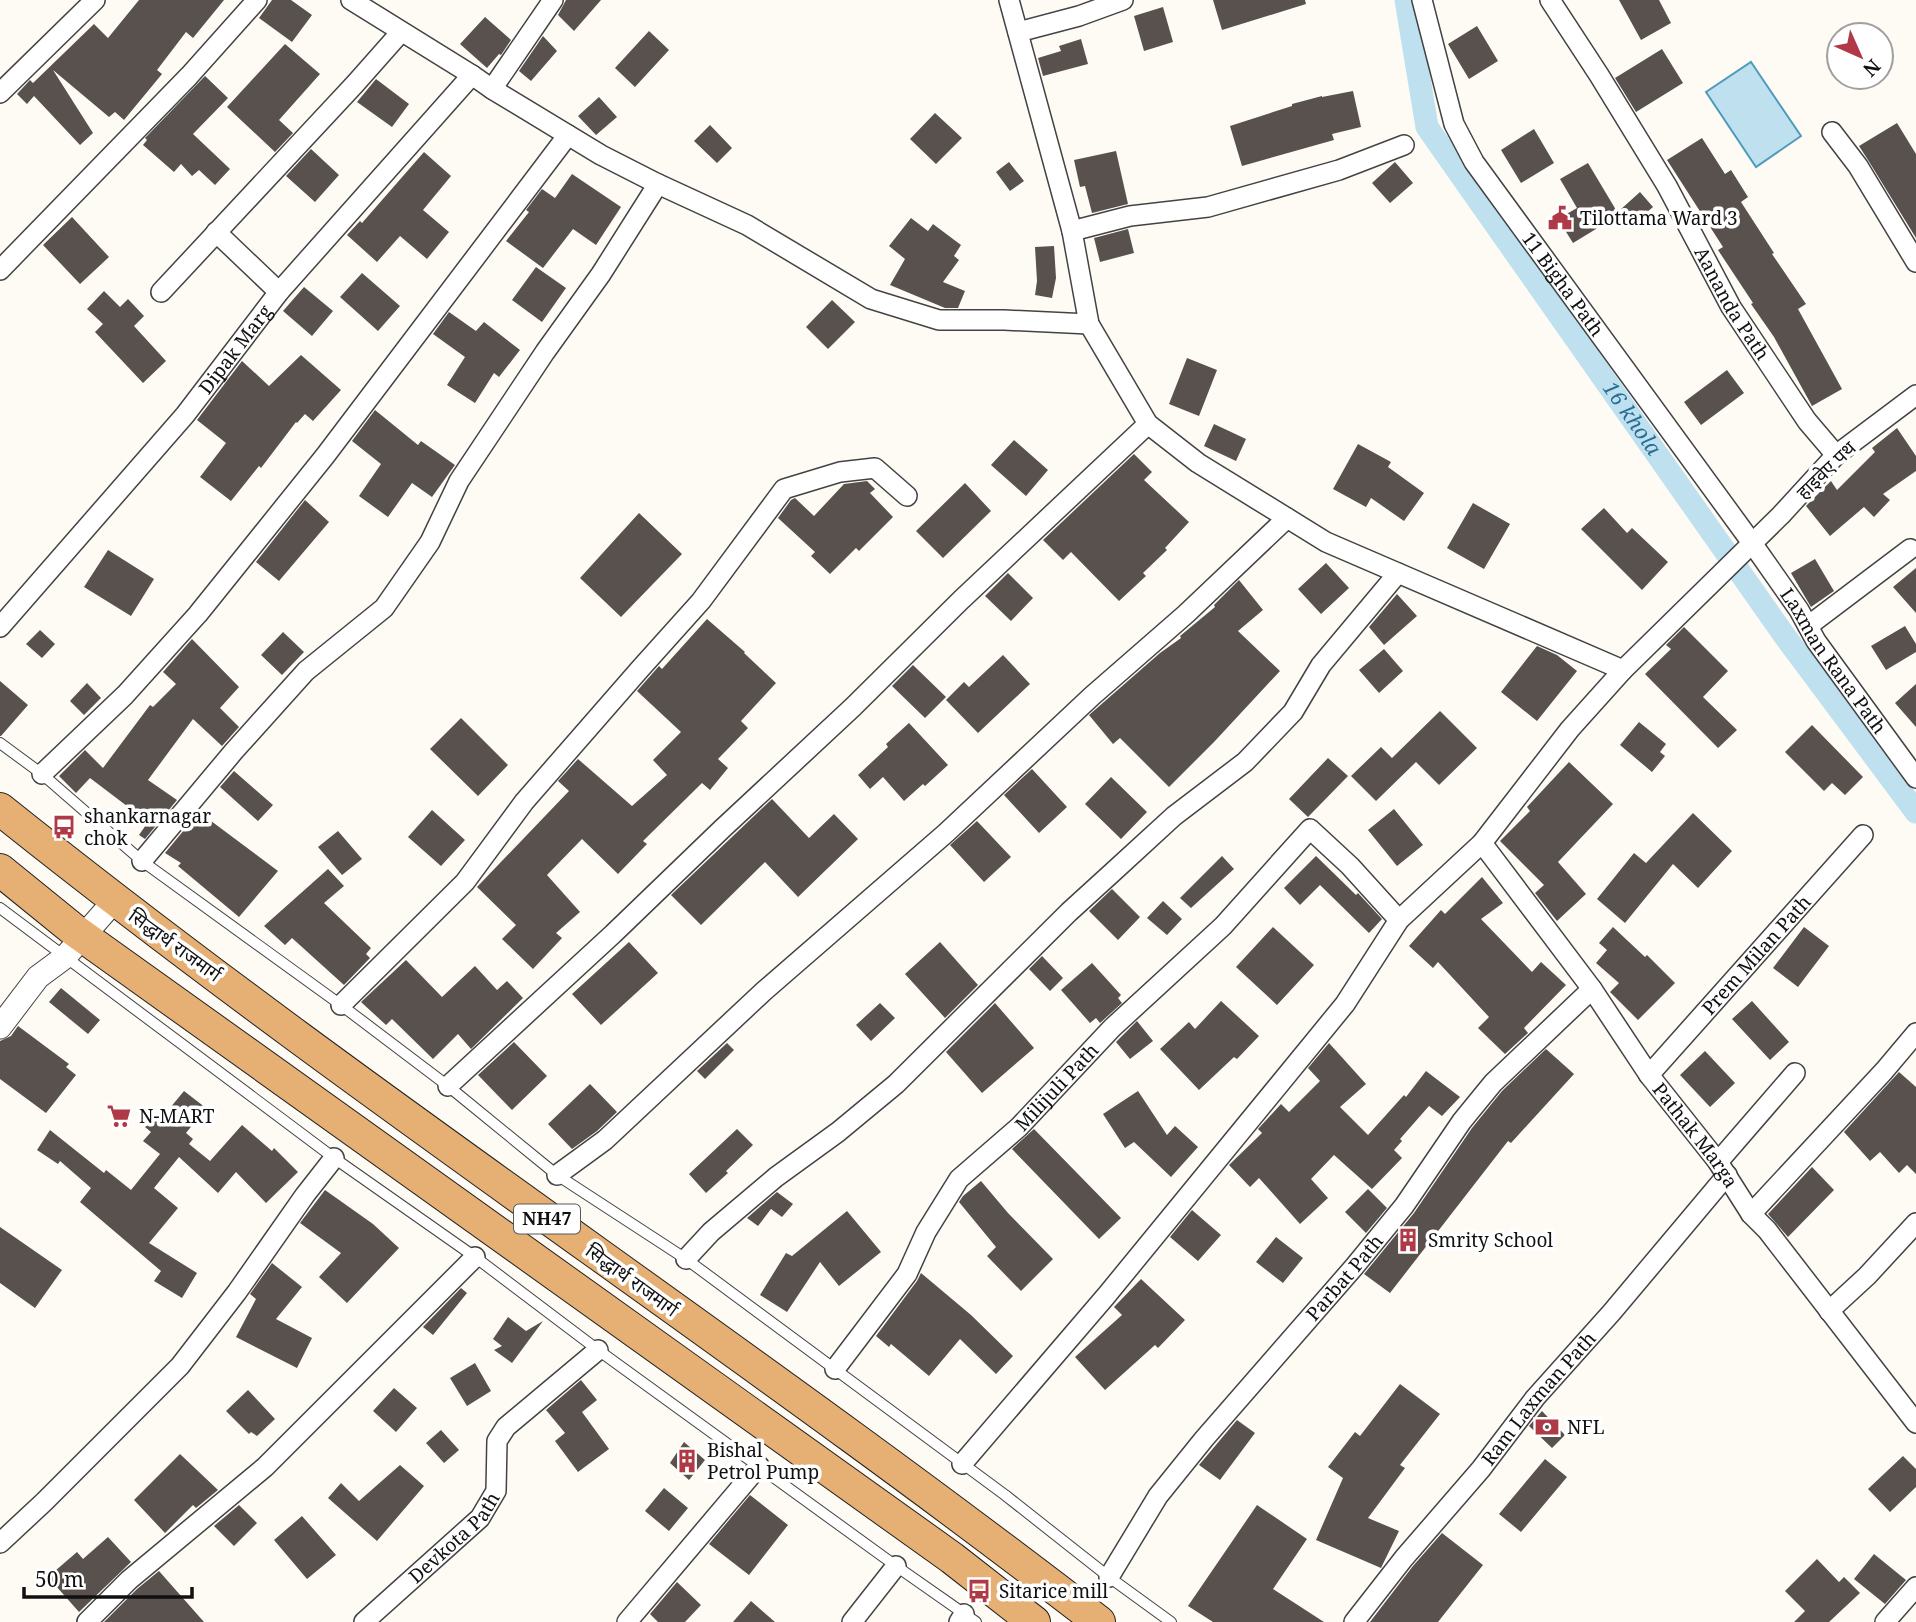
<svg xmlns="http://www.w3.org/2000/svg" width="1916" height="1622" viewBox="0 0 1916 1622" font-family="'Noto Serif','Noto Sans Devanagari',serif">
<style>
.water{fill:#bfe1ef;stroke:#4f9abd;stroke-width:2}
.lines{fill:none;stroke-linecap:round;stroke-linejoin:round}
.canal{stroke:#bfe1ef;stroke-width:23}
.building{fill:#58514e}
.service-casing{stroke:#434343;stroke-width:12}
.minor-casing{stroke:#434343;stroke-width:22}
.tertiary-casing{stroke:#434343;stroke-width:25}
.trunk-casing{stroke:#212121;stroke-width:34}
.service{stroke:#fff;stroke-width:10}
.minor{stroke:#fff;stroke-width:19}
.tertiary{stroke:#fff;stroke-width:23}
.trunk{stroke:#e6b074;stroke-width:32}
.labels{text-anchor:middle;stroke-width:7;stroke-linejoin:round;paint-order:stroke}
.shield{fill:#fff;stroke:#585858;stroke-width:2}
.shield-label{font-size:18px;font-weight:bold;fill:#101010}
.poi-label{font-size:19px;fill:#101010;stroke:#fff;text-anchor:start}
.street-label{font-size:19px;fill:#101010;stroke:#fff}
.water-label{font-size:21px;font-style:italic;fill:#286d94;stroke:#fff}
</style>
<rect width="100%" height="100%" fill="#fefbf5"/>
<path class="water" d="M1751,62L1801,136L1756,167L1706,92Z"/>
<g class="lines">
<path class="canal" id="s1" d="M1406,0L1427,127L1784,635L1916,812"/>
</g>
<path class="building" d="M139,0H224L193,38L186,32L157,70L162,74L124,120L115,112L109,117L53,70L93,133L80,145L34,96L27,104L17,94L30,80L33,83L94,24L108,38Z
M272,0H291L312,15L292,42L259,18Z
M566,0H601L574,31L558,15Z
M1213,0H1305L1306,4L1222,30Z
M1619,0H1659L1671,23L1641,40Z
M1163,7L1173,42L1144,51L1134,16Z
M485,17L511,40L501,55L499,54L487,68L460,44Z
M1477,26L1498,61L1469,79L1448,44Z
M649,31L669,50L635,87L615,68Z
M543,36L557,51L531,81L519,71Z
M1081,39L1088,64L1043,76L1038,58L1061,51L1059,46Z
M285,44L320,74L279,120L293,133L275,152L227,107Z
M1662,49L1683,83L1636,112L1615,78Z
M205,76L228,98L193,134L230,169L215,185L199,170L192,176L181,164L174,172L143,145L147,140L145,138Z
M376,79L409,104L392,127L357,102Z
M1353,91L1361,127L1332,134L1334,140L1242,166L1230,126L1292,106V104L1322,96V97Z
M599,97L617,117L596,135L578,116Z
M935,113L962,138L936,164L910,139Z
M1897,123L1916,154V238L1868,160L1859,146Z
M710,125L732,148L717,163L694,141Z
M1534,129L1554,163L1521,183L1501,150Z
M1702,138L1725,174L1731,170L1748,197L1741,202L1774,253L1772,254L1806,304L1798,309L1842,389L1812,406L1774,337L1751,304L1753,303L1718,250L1723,247L1667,160Z
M311,149L339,175L315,202L286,176Z
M1116,151L1128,204L1092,213L1085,186L1080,187L1074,160Z
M424,152L451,176L423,210L449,232L427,259L400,236L377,262L347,235L360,221L362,223Z
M1009,162L1024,181L1010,191L996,172Z
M1395,162L1413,183L1390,203L1372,183Z
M1588,163L1619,215L1573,243L1558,219L1577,208L1560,179Z
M572,174L621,207L596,245L573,229L543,268L506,241L529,212L526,210L542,189L555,198Z
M1640,192L1653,207L1633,224L1620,210Z
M72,217L109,257L80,284L43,245Z
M911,218L928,231L933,224L961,245L954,256L959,260L943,282L965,291L958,308H945L890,285L905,259L889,246Z
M1128,229L1134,253L1100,262L1094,238Z
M1054,246L1056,278L1052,298L1035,295L1037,281L1035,247Z
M536,267L566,288L542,322L512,300Z
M362,273L400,306L378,331L340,297Z
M304,287L333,311L312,336L283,311Z
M104,291L120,307L128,299L144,316L134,326L166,361L143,383L95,332L103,324L87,309Z
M832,300L855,322L828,349L806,327Z
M449,312L476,331L484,322L520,350L499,377L494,373L475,403L447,385L465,357L433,334Z
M301,355L341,390L313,421L305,414L297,423L296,422L261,468L259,466L231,501L200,477L226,443L197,420L242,361L269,386Z
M1187,358L1217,370L1199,416L1169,404Z
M1727,370L1744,393L1701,425L1684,402Z
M375,410L418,445L421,441L455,465L432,497L412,483L388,517L359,496L381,464L352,441Z
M1214,424L1246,439L1236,461L1204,446Z
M1897,428L1916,456V471L1883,494L1890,500L1874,517L1864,507L1830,536L1806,506L1831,481L1837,490L1875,452L1872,448Z
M1014,440L1048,470L1026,496L991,465Z
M1358,444L1391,462L1388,467L1424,493L1404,521L1371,498L1366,507L1333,489Z
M1134,454L1152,472L1144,480L1189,522L1165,548L1167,550L1143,573L1146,576L1119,601L1071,552L1063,560L1043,540Z
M867,481L875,489L870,493L893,517L859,551L856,548L830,574L811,556L815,552L778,518L791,500L795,498L814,516L844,484Z
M965,483L991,511L943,558L916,531Z
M305,500L329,522L279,581L256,562Z
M1473,503L1510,524L1484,569L1447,548Z
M1604,508L1627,533L1632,528L1668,562L1642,590L1581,529Z
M639,513L682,554L621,617L580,578Z
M108,550L154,579L131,616L84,587Z
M1815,559L1834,591L1811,607L1791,573Z
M1326,563L1349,588L1321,614L1298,589Z
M1916,568V613L1893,587Z
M1008,573L1033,598L1011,621L985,596Z
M1239,580L1263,610L1238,631L1280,671L1214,742L1169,787L1120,738L1113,744L1089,715L1160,653L1181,638L1180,636L1215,607L1214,605Z
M1397,594L1417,616L1384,645L1369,627Z
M707,619L745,652L744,653L776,683L741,721L748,728L718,759L728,768L710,790L702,783L643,841L647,844L618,874L582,839L547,875L580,912L556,933L562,938L533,969L502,939L516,925L477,887L569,791L558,781L578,759L632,806L667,775L653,760L681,732L637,691L659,666L662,669Z
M1905,626L1916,644V652L1886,670L1871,646Z
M1684,627L1728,671L1703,697L1737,730L1718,748L1645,674L1671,649L1666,645Z
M40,630L55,644L42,658L26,644Z
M283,632L304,652L282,675L261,655Z
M192,639L239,687L220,708L239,727L222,746L193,719L148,780L177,800L145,839L139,835L148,822L90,778L76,793L59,776L85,750L103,768L150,705L153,707L176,684L163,672Z
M1537,646L1557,655L1577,671L1537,721L1501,692Z
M1384,649L1403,671L1379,693L1359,670Z
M1003,655L1030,684L978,733L946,700L964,682L969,687Z
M913,665L946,697L925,718L892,686Z
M0,681L28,705L1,736H0Z
M87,683L101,698L84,715L70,701Z
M1916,684V727L1895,703Z
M1440,711L1477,748L1439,785L1416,762L1376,801L1351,776L1381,747L1392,758Z
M461,718L508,765L478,796L430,749Z
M1639,722L1666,744L1660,752L1665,756L1652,772L1620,745Z
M909,723L948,765L925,786L923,784L904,801L883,777L870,789L858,775L888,747L886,744Z
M1812,725L1863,777L1845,795L1832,783L1824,791L1785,752Z
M1328,758L1348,776L1308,817L1289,799Z
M1569,762L1613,804L1558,862L1586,894L1557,921L1535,893L1544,885L1500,841L1530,811L1527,807Z
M1032,769L1067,807L1039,833L1004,795Z
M234,771L273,805L258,821L220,787Z
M1111,777L1147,812L1121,839L1085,804Z
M772,799L809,838L834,814L858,839L798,897L765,862L701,925L671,895Z
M1394,809L1423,845L1397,866L1368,830Z
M432,810L465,840L441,866L408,837Z
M199,812L278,871L239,917L178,866L181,863L165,853Z
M1693,813L1732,851L1698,888L1673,864L1625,923L1597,899L1634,853L1646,863Z
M977,821L1011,857L984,882L950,845Z
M338,831L362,859L342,875L318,847Z
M1222,856L1234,869L1191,908L1180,898Z
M1316,856L1356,895L1358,893L1382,919L1369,933L1320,885L1300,905L1284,888Z
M328,869L344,886L324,903L371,948L366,954L370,958L344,985L292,938L285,945L264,926Z
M1482,877L1503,903L1481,919L1532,972L1541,962L1566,985L1524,1028L1528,1033L1505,1054L1478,1028L1489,1017L1438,962L1433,968L1409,946L1441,910L1445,914Z
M1112,889L1140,917L1118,940L1089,911Z
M1163,901L1182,919L1167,935L1147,918Z
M1273,927L1314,965L1277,1005L1236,967Z
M1613,927L1645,957L1647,955L1675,983L1638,1020L1610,992L1619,983L1596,963L1607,950L1599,943Z
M1804,927L1829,946L1798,987L1773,968Z
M629,942L658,973L601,1025L572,994Z
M940,942L978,985L945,1018L905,974Z
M1042,956L1063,978L1050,991L1029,969Z
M406,960L442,997L475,966L497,990L507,981L523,998L471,1049L458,1034L433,1059L392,1019L386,1025L361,1002Z
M1092,963L1121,995L1118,998L1122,1003L1100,1023L1096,1018L1090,1023L1061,990Z
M61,988L100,1020L88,1034L49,1002Z
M1221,1001L1259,1036L1237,1059L1234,1057L1199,1090L1160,1049L1189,1022L1195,1029Z
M1752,1001L1789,1042L1770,1060L1732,1019Z
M880,1003L895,1018L871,1041L856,1025Z
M995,1003L1034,1048L982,1093L946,1052Z
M1137,1021L1153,1041L1130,1059L1116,1042Z
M18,1026L69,1064L66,1067L76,1075L46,1113L0,1079V1041L11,1036Z
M514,1042L547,1076L512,1110L478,1075Z
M727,1043L734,1050L705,1079L697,1071Z
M1329,1043L1366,1084L1340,1107L1368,1135L1404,1095L1406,1097L1426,1071L1460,1097L1442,1116L1429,1106L1400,1139L1402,1141L1394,1150L1402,1158L1372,1189L1334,1155L1311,1179L1328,1198L1300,1224L1259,1178L1250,1187L1229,1165L1262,1133L1258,1129L1281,1104L1289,1112L1320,1081L1308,1068Z
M1546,1049L1574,1074L1511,1143L1508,1141L1390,1293L1364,1274L1414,1213L1472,1128L1502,1091Z
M1705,1051L1735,1083L1710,1107L1680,1075Z
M1899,1072L1916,1087V1174L1907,1165L1899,1173L1880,1152L1870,1161L1844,1132Z
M590,1084L617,1112L597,1131L572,1149L548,1124Z
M184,1091L206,1108L186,1133L193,1139L189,1144L210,1161L242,1125L272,1151L274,1148L298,1172L266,1203L236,1172L218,1193L179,1157L154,1188L178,1208L149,1243L197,1273L182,1298L154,1281L161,1271L80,1202L91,1188L60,1161L58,1164L37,1150L50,1130L104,1173L106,1170L131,1190L160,1154L143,1141L151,1132L145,1127L155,1116L160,1120Z
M1138,1091L1167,1135L1175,1126L1198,1147L1171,1177L1134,1142L1125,1148L1103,1114Z
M737,1129L753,1145L726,1171L728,1173L706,1193L689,1174Z
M1034,1129L1121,1218L1099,1239L1012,1149Z
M1812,1167L1834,1190L1788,1237L1768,1214Z
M981,1181L1008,1213L1053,1259L1021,1291L987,1256L996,1247L959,1202L963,1196Z
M1368,1189L1387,1208L1366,1233L1345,1212Z
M325,1190L373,1224L399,1248L347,1303L319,1277L341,1253L300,1223Z
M777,1192L793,1204L782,1217L771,1209L758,1226L747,1218Z
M1192,1210L1221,1235L1198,1261L1170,1237Z
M847,1211L881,1252L839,1286L820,1262L787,1312L760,1295L786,1253L792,1256Z
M0,1227L62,1270L35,1308L0,1283Z
M1276,1237L1303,1258L1283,1283L1256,1262Z
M272,1263L302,1287L276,1319L312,1338L297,1368L236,1337L256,1299L250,1294Z
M921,1273L971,1315L1013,1356L996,1374L960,1339L929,1376L891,1344L889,1347L876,1336L917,1281Z
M1141,1279L1185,1320L1158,1348L1155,1345L1105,1390L1075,1357L1122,1315L1114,1307Z
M461,1288L467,1293L433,1335L423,1327Z
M508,1317L526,1331L543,1321L512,1363L494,1350L502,1346L493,1339Z
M475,1363L491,1391L467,1406L450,1378Z
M581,1380L597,1400L582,1412L609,1449L578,1472L555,1441L565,1433L546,1410Z
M1400,1384L1440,1414L1400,1465L1405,1468L1368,1518L1399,1531L1381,1568L1316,1540L1343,1478L1328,1467L1355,1432L1360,1436Z
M394,1388L417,1408L396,1432L373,1411Z
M248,1390L275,1419L257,1436L251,1432L249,1434L226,1411Z
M1542,1411L1565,1435L1552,1448L1529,1426Z
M1237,1420L1255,1433L1220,1480L1199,1465Z
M441,1430L459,1450L444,1463L426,1443Z
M684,1442L705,1460L689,1480L670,1463Z
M180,1454L218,1490L196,1508L193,1505L165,1533L134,1500Z
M1903,1456L1916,1469V1487L1890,1512L1868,1489Z
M1545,1459L1567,1477L1521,1532L1499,1514Z
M400,1465L424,1486L377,1541L328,1498L341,1483L359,1501Z
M664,1488L688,1508L669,1531L645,1511Z
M750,1495L788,1525L749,1575L709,1544Z
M239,1505L257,1523L234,1546L214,1526Z
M1257,1505L1307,1539L1273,1589L1324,1622H1213L1188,1606Z
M302,1516L336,1555L307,1579L274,1540Z
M1442,1533L1483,1565L1438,1622H1370L1413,1566Z
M108,1537L131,1562L79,1612L48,1577L77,1552L83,1559Z
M1874,1554L1906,1580L1885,1604L1854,1579Z
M1817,1559L1839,1582L1844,1577L1860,1593L1829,1622H1794L1805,1611L1785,1591Z
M159,1571L204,1622H104L137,1589Z
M677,1582L701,1605L685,1622H658L650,1614Z
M751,1601L775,1622H733Z"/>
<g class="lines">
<g class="service-casing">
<path id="service" d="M0,743L42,774L142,861L341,1005L448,1086L557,1175L686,1259L1005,1495L1109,1577L1171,1622
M0,908L334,1158L475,1257L598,1350L896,1566L976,1622"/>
</g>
<g class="minor-casing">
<g id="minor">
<path d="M351,0L472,75L492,89L601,155L658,184L747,225L871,299L939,320H1004L1089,324"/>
<path d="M1009,0L1072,231L1089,324L1148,424L1198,463L1326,542L1623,670"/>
<path id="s2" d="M1422,0L1454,124L1474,162L1752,543L1799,610L1816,641L1916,778"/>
<path id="s3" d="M1550,0L1599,75L1667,186L1731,307L1807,421L1836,455"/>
<path d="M1018,32L1079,16L1123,0"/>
<path d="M492,89L553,0"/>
<path d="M0,93L95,0"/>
<path d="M1832,132L1858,166L1916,262"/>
<path d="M1072,231L1130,216L1208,207L1339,170L1404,145"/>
<path d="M216,232L279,292"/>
<path d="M0,270L189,76L257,0"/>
<path d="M161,292L355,84L401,32"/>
<path d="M1808,626L1910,549"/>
<path id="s4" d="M0,627L185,415L279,292L472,75"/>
<path d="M42,774L125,695L198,614L325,456L568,135"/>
<path id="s5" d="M1482,843L1592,989L1649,1075L1718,1162L1751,1214L1767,1230L1916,1423"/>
<path d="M142,861L234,751L306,671L384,608L430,542L459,481L545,352L601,274L658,184"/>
<path d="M341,1005L465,882L524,802L640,669L701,601L784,489L840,472L875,468L907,496"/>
<path id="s6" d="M1649,1075L1863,835"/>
<path d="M448,1086L613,934L722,829L853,707L961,600L1148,424"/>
<path d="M1718,1162L1795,1073"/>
<path d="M557,1175L605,1140L764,991L946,833L1092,696L1186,614L1287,518"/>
<path d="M1751,1214L1884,1071L1916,1033"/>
<path d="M686,1259L711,1232L776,1177L838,1132L896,1084L1069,912L1114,871L1174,816L1245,762L1293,712L1321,665L1398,573"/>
<path d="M1829,1311L1867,1276L1916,1223"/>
<path id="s7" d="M835,1369L907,1274L926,1232L959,1179L1019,1127L1112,1028L1223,926L1310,829L1350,866L1399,920"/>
<path d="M962,1464L1106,1296L1345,1004L1399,920L1482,843L1570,729L1623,670L1781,515L1836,455L1916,395"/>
<path d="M0,1543L44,1502L180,1366L237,1292L305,1195L334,1158"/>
<path id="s8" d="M1109,1577L1158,1496L1204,1439L1354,1267L1404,1206L1462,1121L1493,1083L1592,989"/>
<path d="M87,1622L129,1580L265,1467L475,1257"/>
<path id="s9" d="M364,1622L480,1518L496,1491L497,1441L506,1427L598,1350"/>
<path d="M627,1622L759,1466"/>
<path d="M852,1622L896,1566"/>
<path d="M959,1622L964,1614"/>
<path id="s10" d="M1354,1622L1404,1558L1481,1469L1535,1398L1612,1312L1727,1175"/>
<path d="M1885,1622L1916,1587"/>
</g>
</g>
<g class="tertiary-casing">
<path id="tertiary" d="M0,1027L38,977L65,957L115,900"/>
</g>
<g class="trunk-casing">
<path id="trunk" d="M0,809C356,1094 738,1343 1099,1622
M0,870L74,930L952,1558L1034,1622"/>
</g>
<use href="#service" class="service"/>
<use href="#minor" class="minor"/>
<use href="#tertiary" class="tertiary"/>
<use href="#trunk" class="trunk"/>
</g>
<defs>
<g id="civic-bare" transform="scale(1.89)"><path d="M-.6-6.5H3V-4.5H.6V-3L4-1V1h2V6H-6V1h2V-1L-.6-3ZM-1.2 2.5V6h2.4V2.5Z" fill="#b03947" stroke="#fff" stroke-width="2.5" paint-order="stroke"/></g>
<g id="bus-bare" transform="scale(1.89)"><path d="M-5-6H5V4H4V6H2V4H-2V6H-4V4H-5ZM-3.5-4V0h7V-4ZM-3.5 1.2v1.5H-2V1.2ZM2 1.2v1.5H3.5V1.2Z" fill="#b03947" stroke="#fff" stroke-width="2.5" paint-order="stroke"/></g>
<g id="supermarket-bare" transform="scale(1.89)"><path d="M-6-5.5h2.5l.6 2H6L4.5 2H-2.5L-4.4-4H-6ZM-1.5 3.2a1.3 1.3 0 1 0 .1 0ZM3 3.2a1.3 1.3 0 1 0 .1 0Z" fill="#b03947" stroke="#fff" stroke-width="2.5" paint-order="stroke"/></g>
<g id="building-bare" transform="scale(1.89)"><path d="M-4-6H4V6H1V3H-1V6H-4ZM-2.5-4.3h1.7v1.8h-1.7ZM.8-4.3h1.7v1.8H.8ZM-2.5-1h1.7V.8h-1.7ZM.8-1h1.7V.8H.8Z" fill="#b03947" stroke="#fff" stroke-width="2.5" paint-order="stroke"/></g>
<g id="bank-bare" transform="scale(1.89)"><path d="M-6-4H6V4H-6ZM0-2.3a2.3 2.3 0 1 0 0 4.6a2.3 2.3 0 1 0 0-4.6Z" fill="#b03947" stroke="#fff" stroke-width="2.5" paint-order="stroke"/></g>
</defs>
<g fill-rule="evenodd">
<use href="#civic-bare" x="1560" y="218"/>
<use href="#bus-bare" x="64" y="827"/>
<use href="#supermarket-bare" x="119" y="1116"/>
<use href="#building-bare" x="1408" y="1240"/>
<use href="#bank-bare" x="1547" y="1427"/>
<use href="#building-bare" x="687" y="1461"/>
<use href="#bus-bare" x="979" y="1591"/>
</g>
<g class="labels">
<rect class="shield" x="514" y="1204.5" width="66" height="29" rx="5"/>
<g class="shield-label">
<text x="547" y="1225">NH47</text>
</g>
<g class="poi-label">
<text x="1580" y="225">Tilottama Ward 3</text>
<text x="84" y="823">shankarnagar<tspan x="84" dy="22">chok</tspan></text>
<text x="139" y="1123">N-MART</text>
<text x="1428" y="1247">Smrity School</text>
<text x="1567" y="1434">NFL</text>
<text x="707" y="1457">Bishal<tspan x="707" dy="22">Petrol Pump</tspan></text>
<text x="999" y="1598">Sitarice mill</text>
</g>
<g class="street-label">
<text dy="7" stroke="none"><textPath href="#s2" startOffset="322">11 Bigha Path</textPath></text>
<text dy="7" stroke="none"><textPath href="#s3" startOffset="354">Aananda Path</textPath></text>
<text dy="7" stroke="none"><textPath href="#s4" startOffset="364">Dipak Marg</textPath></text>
<text transform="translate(1826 470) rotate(-44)" y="7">हाइवेए पथ</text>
<text dy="7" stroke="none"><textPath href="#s2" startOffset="786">Laxman Rana Path</textPath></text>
<text transform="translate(175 945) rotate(36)" y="7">सिद्धार्थ राजमार्ग</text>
<text dy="7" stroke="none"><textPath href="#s6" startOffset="161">Prem Milan Path</textPath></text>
<text dy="7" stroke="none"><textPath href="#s7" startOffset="362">Milijuli Path</textPath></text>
<text dy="7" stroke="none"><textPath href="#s5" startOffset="362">Pathak Marga</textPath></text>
<text dy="7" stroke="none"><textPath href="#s8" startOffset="382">Parbat Path</textPath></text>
<text transform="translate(632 1280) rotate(36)" y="7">सिद्धार्थ राजमार्ग</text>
<text dy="7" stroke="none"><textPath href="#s10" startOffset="290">Ram Laxman Path</textPath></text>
<text dy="7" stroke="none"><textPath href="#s9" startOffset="124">Devkota Path</textPath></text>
</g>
<g class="water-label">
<text dy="7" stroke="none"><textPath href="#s1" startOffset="485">16 khola</textPath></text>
</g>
</g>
<g transform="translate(1860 56) rotate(135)"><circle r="33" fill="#ffffff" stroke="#9f9f9f" stroke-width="2"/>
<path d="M0-5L12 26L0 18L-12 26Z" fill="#b03947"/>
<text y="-10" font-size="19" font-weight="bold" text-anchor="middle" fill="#101010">N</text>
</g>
<path d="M24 1587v10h168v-10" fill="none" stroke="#101010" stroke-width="3.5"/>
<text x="35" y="1587" font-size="21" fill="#101010" stroke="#ffffff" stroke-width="5" paint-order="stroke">50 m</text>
</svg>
